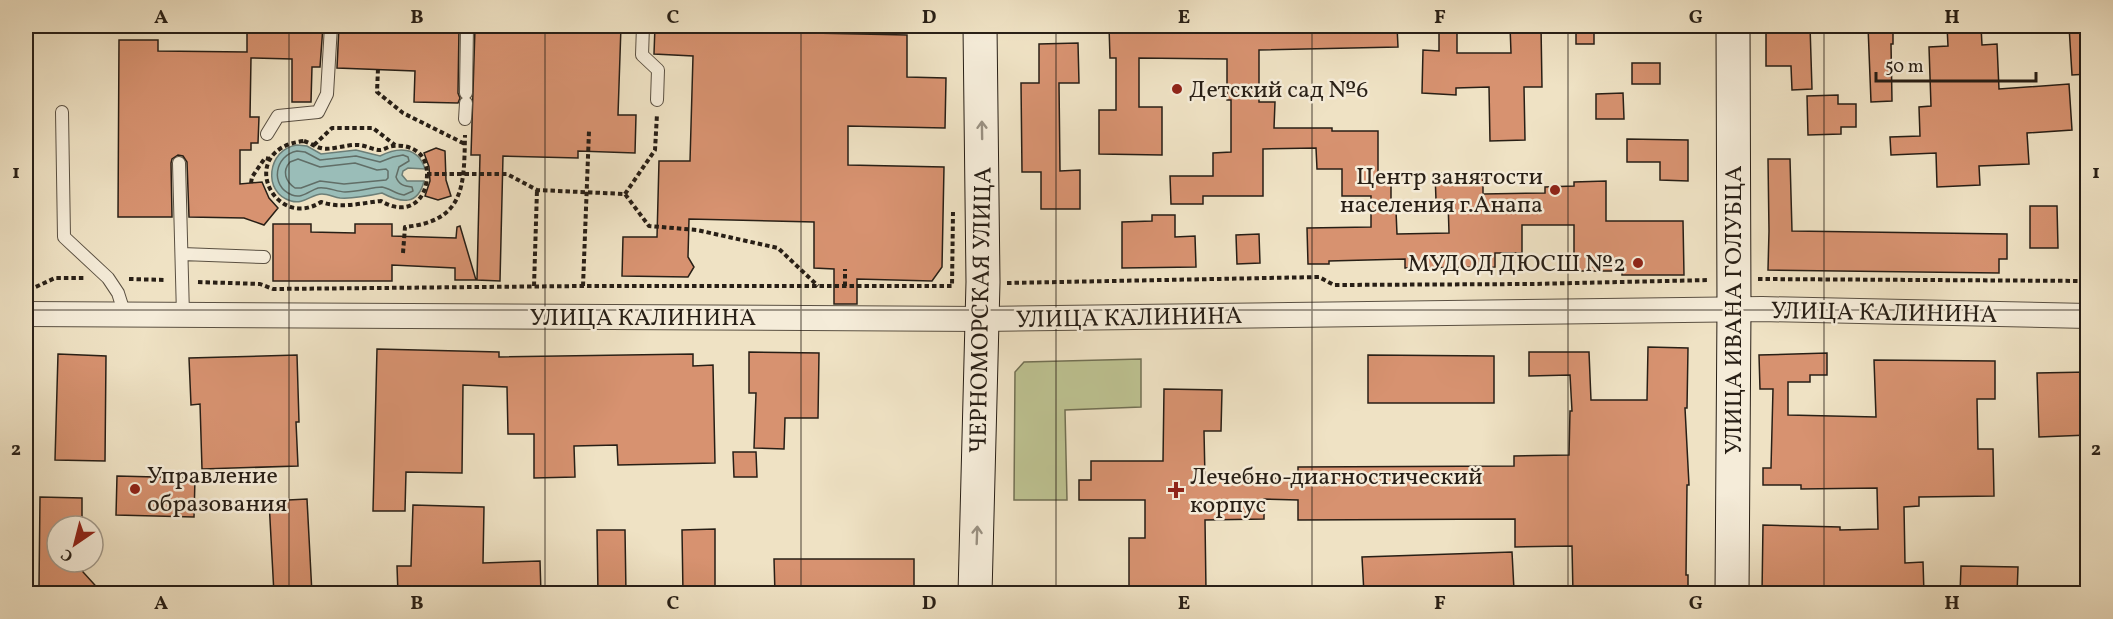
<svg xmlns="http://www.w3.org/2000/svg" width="2113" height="619" viewBox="0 0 2113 619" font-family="Vollkorn,serif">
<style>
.green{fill:#bdc291;stroke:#727054;stroke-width:1.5}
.water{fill:#9abdb8;stroke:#6c7e77;stroke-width:1.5}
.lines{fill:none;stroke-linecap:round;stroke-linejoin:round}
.shore{stroke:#616e67;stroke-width:1.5}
.building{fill:#d79270;stroke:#281f16;stroke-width:1.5}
.lane-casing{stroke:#5a5042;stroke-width:14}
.street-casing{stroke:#5a5042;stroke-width:26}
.secondary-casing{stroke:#281f16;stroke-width:35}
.path{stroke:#281f16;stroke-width:4;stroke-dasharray:4.5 3;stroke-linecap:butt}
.lane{stroke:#f5ecd9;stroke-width:12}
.street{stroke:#f5ecd9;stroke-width:24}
.secondary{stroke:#f5ecd9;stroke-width:33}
.oneway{stroke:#999081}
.grid{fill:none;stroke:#281f16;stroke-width:1.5;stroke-opacity:0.55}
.poi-dot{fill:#8f2418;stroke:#f5ecd9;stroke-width:2}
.labels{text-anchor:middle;stroke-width:5;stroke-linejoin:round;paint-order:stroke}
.poi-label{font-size:24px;fill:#281f16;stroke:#f5ecd9;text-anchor:start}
.street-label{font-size:24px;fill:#281f16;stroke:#f5ecd9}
.neatline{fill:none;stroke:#281f16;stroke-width:2}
.grid-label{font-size:20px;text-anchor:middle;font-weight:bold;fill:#281f16}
</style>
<rect width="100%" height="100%" fill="#efe2c4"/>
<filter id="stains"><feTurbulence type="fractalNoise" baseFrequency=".00333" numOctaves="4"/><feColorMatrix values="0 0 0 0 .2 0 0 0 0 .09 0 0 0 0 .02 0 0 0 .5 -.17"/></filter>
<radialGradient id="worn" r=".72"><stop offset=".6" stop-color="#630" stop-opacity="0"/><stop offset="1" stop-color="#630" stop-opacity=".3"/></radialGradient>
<path class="green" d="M1141,359V407L1065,410L1067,500H1014L1015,372L1024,362Z"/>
<path class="water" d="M297,145L307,146L321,154L356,150L380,156C398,147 418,146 425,169L408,168L403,171L402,175L407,181H424C418,206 401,203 382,193C368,196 354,199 340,198C334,197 328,194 322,194C311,194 304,205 291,201C262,193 267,149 297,145Z"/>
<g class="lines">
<path class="shore" d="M297,151L305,152L320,160L356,156L380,162L393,157L403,155L408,157L409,161L399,167L396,177C399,185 404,186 412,187L413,191L404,195C396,194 389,188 382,187C373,187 357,192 345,192C337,192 326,186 318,188C309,191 302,199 292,195C269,186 275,155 297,151Z
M298,159L320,167L355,163L377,170L386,169L388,171V178L386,180L344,184L320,181L301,188H295C285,181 282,171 290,162Z"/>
</g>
<path class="building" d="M247,26H323L320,67H312L311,102H292V59L251,58L250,117H259L258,143H251V150H240V184L262,182L269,198L278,208L264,225L244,218L189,217L187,162L183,156L178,155L172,159L171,163L172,217H118L119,40H158V51L247,52Z
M339,26H452V27L459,28L458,93L460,98L458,103L414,102L415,71L337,68Z
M492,26H621L618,115H636L635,153L578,151V158L503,156L500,281L477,280L480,155H471L475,28L492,29Z
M655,26H674V30L907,35V77L946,78L945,128L848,126V165L944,167L942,267L932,281L857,279V304H834V269L814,268V222L689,219L688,257L694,267L688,277L622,276L623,237H657L659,161H690L693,56L654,54Z
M1109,26H1397L1398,47L1259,50V102H1275L1274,128H1332V131H1378V173H1391V211H1396L1397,234L1449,233L1448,200H1436L1435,173H1483V194L1545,193V187L1574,186V182L1606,181V221H1683L1684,275H1622V271H1574V225H1522V253H1495V267L1405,268V259L1329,261V264H1308L1307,228L1371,227V196H1342V169H1317L1316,148L1263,149V196H1203V204H1171L1170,176H1213V153L1231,152V100H1227V59L1139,58V107H1162V155L1099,154V110H1116V58H1110Z
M1439,26H1457V53H1511L1510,26H1541L1542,87H1524L1525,140L1490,141L1489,87L1456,88V95L1422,93L1423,50L1439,51Z
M1576,26H1594V44H1576Z
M1766,26H1810L1812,89L1792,90L1791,66H1766Z
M1868,26H1893V44H1891L1892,101L1871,102Z
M1947,26H1981L1982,45L1997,44L1999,89L2069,84L2072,130L2027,133L2029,164L1979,166L1980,185L1937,187L1936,153L1891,155L1890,137L1920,136L1919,107L1931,106L1929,47L1948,46Z
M2069,26H2088V74L2072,75Z
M1078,43L1079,83H1059L1060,171L1080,170V209H1041V172H1022L1021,83H1039V44Z
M1632,63H1660V84H1632Z
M1623,93L1624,119H1596V94Z
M1838,95V104H1856V127H1841V134L1808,135L1807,96Z
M1627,139L1688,140V181L1660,180V162H1627Z
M436,148L445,151L446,180L451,196L438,200L425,196L430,181L429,167L424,153Z
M1768,159H1790L1792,231L2007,234V259H1999V273L1768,270L1769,231Z
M2030,206H2057L2058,248H2030Z
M1152,215H1175V237L1195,236L1196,267L1122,268V222L1152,221Z
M273,224H311V232L355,233V224H392V236L456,238L457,227L460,226L476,280H455V268L392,265V281H273Z
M1259,234L1260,263L1237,264L1236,235Z
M1648,347L1688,348L1687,408H1685L1689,485H1687L1686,575H1688V594H1573L1572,546L1515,547V519L1298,520V500L1264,499V519L1205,520L1206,590H1129V538H1145V500H1079V480H1091V461H1163L1164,389L1222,390L1221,431H1204L1205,479L1298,478V467L1514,466V456L1569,455L1570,411H1572L1570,375L1529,376V352H1589L1591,400H1647Z
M377,349L499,352V357L693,354V366L713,365L715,463L618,465L617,445L574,446L575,477L534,478V434H508L507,387L463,385L462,473L406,472L405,511H373Z
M749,352L819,353L818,418H785L784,449L754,448L756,393H749Z
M1827,353V375H1810V382H1788V415L1876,417L1874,360L1995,361V399H1977L1978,449H1993L1994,496L1919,497V506L1904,507L1905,563L1923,562L1924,594H1762L1763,525L1840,527V530L1878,529L1877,488L1801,489V485H1763V468H1771L1773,389H1760L1759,355Z
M58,354L106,356L105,461L55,460Z
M297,355L299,422H296L298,466L202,469L200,404L191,405L189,358Z
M1368,355L1494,356V403H1368Z
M2088,372V435L2039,437L2037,373Z
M733,452H756L757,477H734Z
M117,476L195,478L194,517L116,515Z
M40,497L82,498V526H57V562H82L83,572L103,594H43L39,587Z
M307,499L312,594H274L269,501Z
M413,505L484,507L483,563L540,561L541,594H398L397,566H411Z
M715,529V594H683L682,530Z
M597,530H625L626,594H598Z
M1512,552L1514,590L1364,594L1362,557Z
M774,559H914V594H775Z
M1961,566L2018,567L2017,594H1960Z"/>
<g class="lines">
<g class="lane-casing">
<path id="lane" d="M643,26L642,55L658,70L657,100
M466,93L467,26
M62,112L64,237L108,278L118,293L125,315
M465,119L466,103
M267,134L278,116L318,112L327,94L331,26
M179,163L183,315
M182,254L264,257"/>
</g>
<g class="street-casing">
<path id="street" d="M26,314L982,319L1762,309L2088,316"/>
</g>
<g class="secondary-casing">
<path id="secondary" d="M975,594L983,282L980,26
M1732,594L1734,309L1733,26"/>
</g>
<path class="path" d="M378,69L377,92L403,113L465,144
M304,141C310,143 316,147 321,148C330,151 347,144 358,145C365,145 373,150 380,150C384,150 389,146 393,146C413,144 427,154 427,174C427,203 406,216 381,201C361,203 341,209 321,202C274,232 234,149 304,141Z
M314,145L332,128H373L395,145
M427,174H507L537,190L625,194L649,226L697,230L778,248L818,286
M251,183L252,177L265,158L270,159
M625,194L655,150L657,114
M403,253L405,227C465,221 464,186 465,135
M129,279L166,280
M1758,279L2088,281
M198,282L260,284L273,289L583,286H952L953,212
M1007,283L1319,277L1334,285L1532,284L1709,280
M534,286L537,190
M583,286L589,131
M845,286V269
M29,290L55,278H85"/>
<use href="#lane" class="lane"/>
<use href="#street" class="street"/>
<use href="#secondary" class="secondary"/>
</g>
<defs><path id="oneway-shaft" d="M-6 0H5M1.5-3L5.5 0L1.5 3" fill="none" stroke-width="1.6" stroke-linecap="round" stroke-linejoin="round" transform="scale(1.5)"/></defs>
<g class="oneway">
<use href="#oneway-shaft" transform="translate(982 130) rotate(-91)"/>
<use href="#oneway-shaft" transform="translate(977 535) rotate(-88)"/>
</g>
<path class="grid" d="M289,26V594M545,26V594M801,26V594M1056,26V594M1312,26V594M1568,26V594M1824,26V594M26,310H2088"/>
<g class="poi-dot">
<circle cx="1177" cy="89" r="6"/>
<circle cx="1555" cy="190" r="6"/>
<circle cx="1638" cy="263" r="6"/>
<circle cx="135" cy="489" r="6"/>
<path d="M1173 481h6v6h6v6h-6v6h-6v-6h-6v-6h6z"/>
</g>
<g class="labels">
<g class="poi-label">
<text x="1189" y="97">Детский сад №6</text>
<text x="1543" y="184" text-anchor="end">Центр занятости<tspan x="1543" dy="28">населения г.Анапа</tspan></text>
<text x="1626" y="271" text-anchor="end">МУДОД ДЮСШ №2</text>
<text x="147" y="483">Управление<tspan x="147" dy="28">образования</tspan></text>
<text x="1190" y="484">Лечебно-диагностический<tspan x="1190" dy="28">корпус</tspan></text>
</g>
<g class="street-label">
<text transform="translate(980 310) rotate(-89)" y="8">ЧЕРНОМОРСКАЯ УЛИЦА</text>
<text transform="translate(1733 310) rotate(-90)" y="8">УЛИЦА ИВАНА ГОЛУБЦА</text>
<text transform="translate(1884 312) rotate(1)" y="8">УЛИЦА КАЛИНИНА</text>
<text x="643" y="325">УЛИЦА КАЛИНИНА</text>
<text transform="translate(1129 317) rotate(-1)" y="8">УЛИЦА КАЛИНИНА</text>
</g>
</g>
<rect width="2113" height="619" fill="none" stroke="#efe2c4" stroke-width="66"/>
<g transform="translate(75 544) rotate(215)"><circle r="28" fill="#f5ecd9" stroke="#a39a8b" stroke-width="1.5"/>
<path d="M0-4.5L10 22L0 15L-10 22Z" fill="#8f2418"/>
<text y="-9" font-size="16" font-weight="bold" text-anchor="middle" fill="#281f16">С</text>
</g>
<path d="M1876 72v9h160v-9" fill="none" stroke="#281f16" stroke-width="3"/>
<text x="1885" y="72" font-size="18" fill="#281f16" stroke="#f5ecd9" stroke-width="4.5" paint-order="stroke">50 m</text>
<rect x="33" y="33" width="2047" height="553" class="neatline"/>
<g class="grid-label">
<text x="161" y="23">A</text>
<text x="417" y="23">B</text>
<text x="673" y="23">C</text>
<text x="929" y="23">D</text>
<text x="1184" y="23">E</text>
<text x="1440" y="23">F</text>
<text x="1696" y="23">G</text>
<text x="1952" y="23">H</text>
<text x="16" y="178">1</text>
<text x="2096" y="178">1</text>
<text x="16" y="455">2</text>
<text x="2096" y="455">2</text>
<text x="161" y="609">A</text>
<text x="417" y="609">B</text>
<text x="673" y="609">C</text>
<text x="929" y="609">D</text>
<text x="1184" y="609">E</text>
<text x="1440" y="609">F</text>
<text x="1696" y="609">G</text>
<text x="1952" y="609">H</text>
</g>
<rect width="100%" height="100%" filter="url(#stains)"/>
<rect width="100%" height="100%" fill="url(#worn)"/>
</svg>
